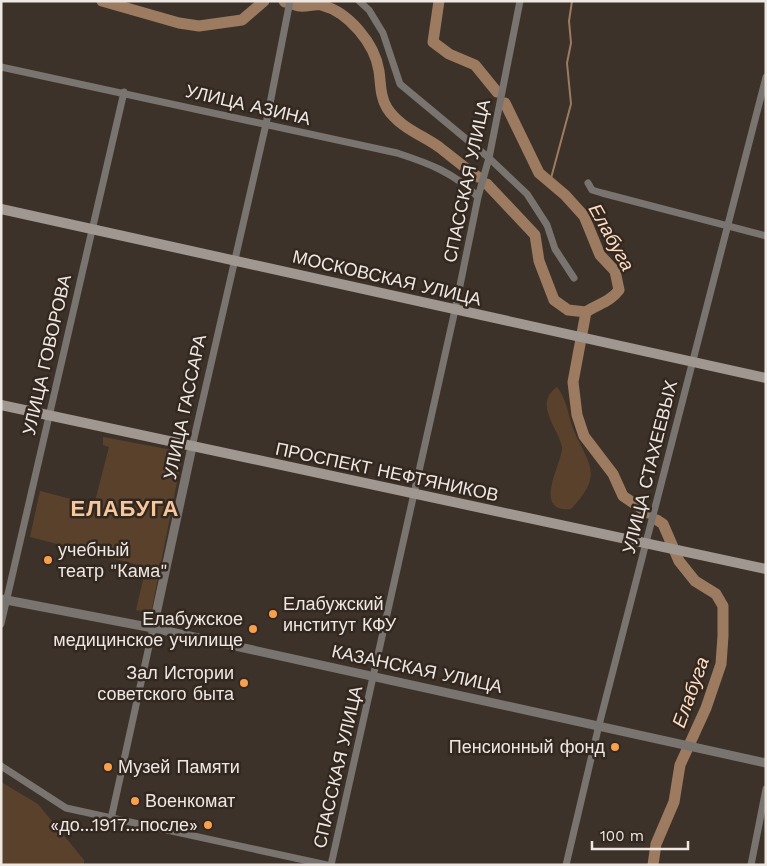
<svg xmlns="http://www.w3.org/2000/svg" width="767" height="866" viewBox="0 0 767 866" font-family="'Work Sans',sans-serif">
<style>
.green{fill:#5a412c}
.lines{fill:none;stroke-linecap:round;stroke-linejoin:round}
.stream{stroke:#9c7b60;stroke-width:2}
.river{stroke:#9c7b60;stroke-width:11}
.minor{stroke:#79746f;stroke-width:7}
.tertiary{stroke:#79746f;stroke-width:9}
.secondary{stroke:#a09790;stroke-width:10}
.poi-dot{fill:#f8a04b;stroke:#332820;stroke-width:2}
.labels{text-anchor:middle;stroke-width:5;stroke-linejoin:round;paint-order:stroke}
.street-label{font-size:18px;fill:#eee7e2;stroke:#332820}
.poi-label{font-size:18px;fill:#eee7e2;stroke:#332820;text-anchor:start}
.water-label{font-size:19px;font-style:italic;fill:#ffddc2;stroke:#332820}
.district-label{font-size:22px;font-weight:bold;letter-spacing:1px;fill:#f8c69b;stroke:#332820}
</style>
<rect width="100%" height="100%" fill="#3d3229"/>
<path class="green" d="M557,387C566,398 568,413 572,426C587,464 606,472 571,509C530,513 564,460 562,447C558,427 533,404 557,387Z
M103,437L183,452L151,613L136,610L146,567L30,537L40,491L94,505L109,447L103,445Z
M1,782L38,804L84,860V865H1Z"/>
<g class="lines">
<path class="stream" d="M550,182L571,104L567,63L571,43L569,21L572,1"/>
<path class="river" d="M102,1L179,23L199,26L242,20L264,1
M284,1L285,2
M439,1L433,42L449,54L475,65L497,92
M295,5C304,9 312,3 321,5C349,12 375,44 379,71C381,85 380,96 387,108C399,127 422,135 439,147C452,157 465,168 478,177
M505,103L539,173L565,195L584,216L600,255L615,271L619,290C610,302 598,304 586,312L573,382L577,415L584,436L613,474L623,496L648,513
M487,184L535,235L539,261L554,300L568,310L586,312
M653,865L656,844L674,802L680,765L706,708L721,664L723,636V606L716,594L695,581L679,561L663,524L657,520"/>
<path class="minor" d="M359,1L369,10L383,33L400,84L489,158L527,194L547,225L555,249L574,278
M1,67L397,153C428,163 455,173 478,197
M588,183L592,190L602,193L766,236
M192,447L266,124L290,1
M1,624L124,92
M1,766L66,808L327,865
M111,819L153,628
M331,865L455,310L478,197L489,158L520,1
M566,865L599,725L766,77
M751,865L766,789"/>
<path class="tertiary" d="M1,599L153,628L766,763
M153,628L192,447"/>
<path class="secondary" d="M1,209L766,378
M1,405L766,569"/>
</g>
<g class="poi-dot">
<circle cx="48" cy="560" r="5"/>
<circle cx="273" cy="614" r="5"/>
<circle cx="253" cy="629" r="5"/>
<circle cx="244" cy="683" r="5"/>
<circle cx="615" cy="747" r="5"/>
<circle cx="108" cy="767" r="5"/>
<circle cx="135" cy="801" r="5"/>
<circle cx="208" cy="825" r="5"/>
</g>
<g class="labels">
<g class="street-label">
<text transform="translate(248 105) rotate(13)" y="6">УЛИЦА АЗИНА</text>
<text transform="translate(467 181) rotate(-78)" y="6">СПАССКАЯ УЛИЦА</text>
<text transform="translate(387 278) rotate(13)" y="6">МОСКОВСКАЯ УЛИЦА</text>
<text transform="translate(47 355) rotate(-77)" y="6">УЛИЦА ГОВОРОВА</text>
<text transform="translate(185 407) rotate(-78)" y="6">УЛИЦА ГАССАРА</text>
<text transform="translate(650 467) rotate(-76)" y="6">УЛИЦА СТАХЕЕВЫХ</text>
<text transform="translate(387 472) rotate(12)" y="6">ПРОСПЕКТ НЕФТЯНИКОВ</text>
<text transform="translate(417 669) rotate(12)" y="6">КАЗАНСКАЯ УЛИЦА</text>
<text transform="translate(338 767) rotate(-77)" y="6">СПАССКАЯ УЛИЦА</text>
</g>
<g class="poi-label">
<text x="58" y="556">учебный<tspan x="58" dy="21">театр "Кама"</tspan></text>
<text x="283" y="610">Елабужский<tspan x="283" dy="21">институт КФУ</tspan></text>
<text x="243" y="625" text-anchor="end">Елабужское<tspan x="243" dy="21">медицинское училище</tspan></text>
<text x="234" y="679" text-anchor="end">Зал Истории<tspan x="234" dy="21">советского быта</tspan></text>
<text x="605" y="753" text-anchor="end">Пенсионный фонд</text>
<text x="118" y="773">Музей Памяти</text>
<text x="145" y="807">Военкомат</text>
<text x="198" y="831" text-anchor="end">«до...1917...после»</text>
</g>
<g class="water-label">
<text transform="translate(612 237) rotate(61)" y="7">Елабуга</text>
<text transform="translate(690 692) rotate(-70)" y="7">Елабуга</text>
</g>
<g class="district-label">
<text x="125" y="516">ЕЛАБУГА</text>
</g>
</g>
<rect width="767" height="866" fill="none" stroke="#eee7e2" stroke-width="5"/>
<path d="M592 841v8h96v-8" fill="none" stroke="#eee7e2" stroke-width="2.5"/>
<text x="600" y="841" font-size="15" fill="#eee7e2" stroke="#332820" stroke-width="4" paint-order="stroke">100 m</text>
</svg>
